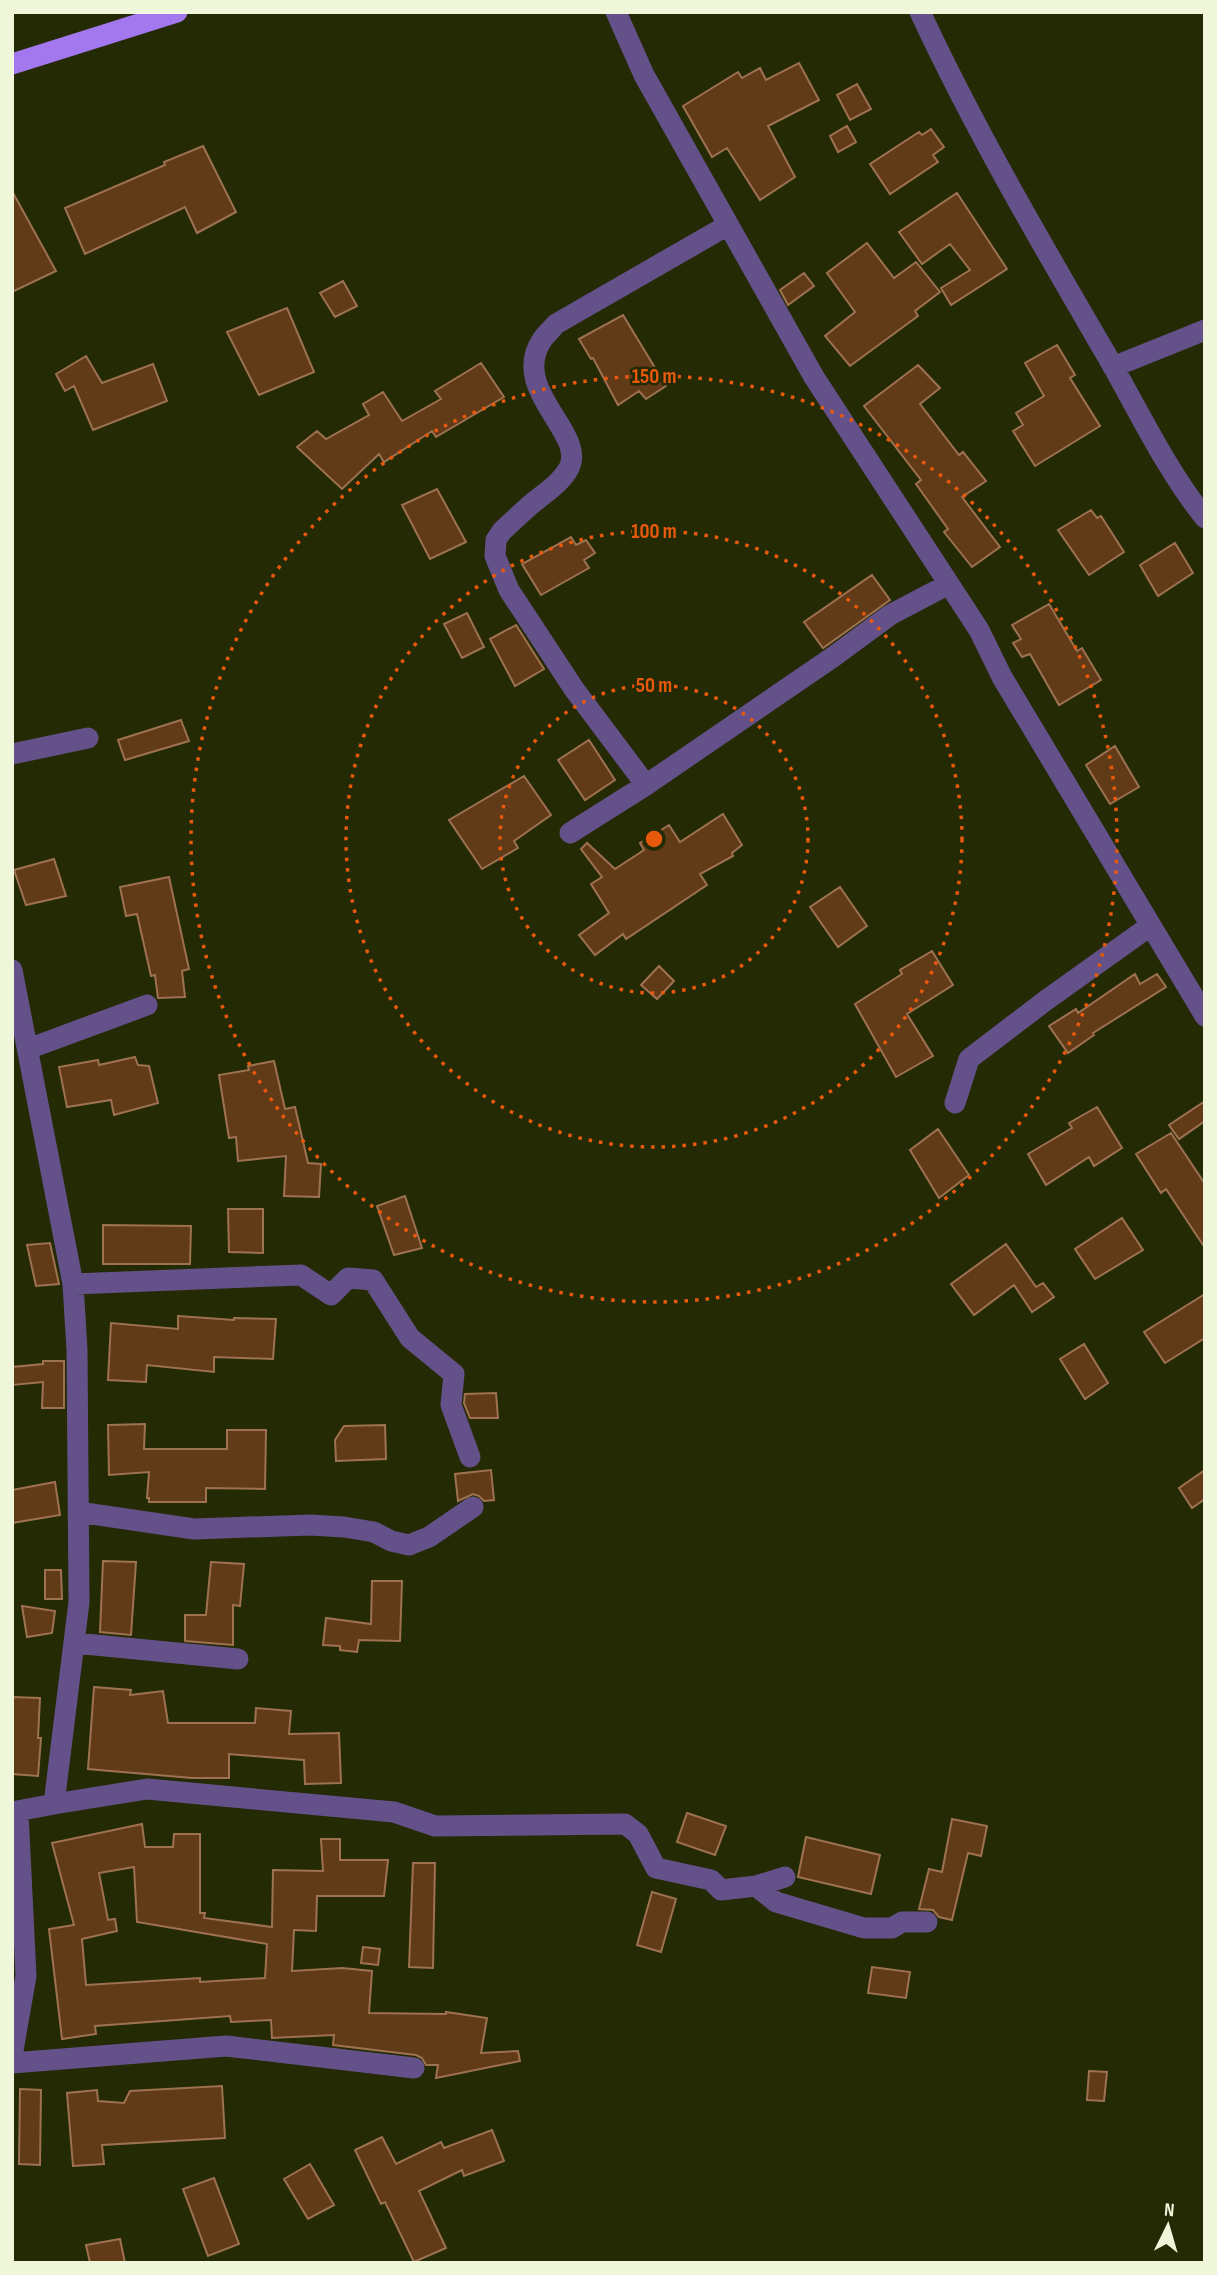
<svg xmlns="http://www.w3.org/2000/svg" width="1217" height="2275" viewBox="0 0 1217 2275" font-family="'Sofia Sans Condensed',sans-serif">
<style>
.building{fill:#613a18;stroke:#9e7250;stroke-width:2;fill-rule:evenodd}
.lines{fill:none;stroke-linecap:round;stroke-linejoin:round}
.minor{stroke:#64518a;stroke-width:21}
.major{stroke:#a377ee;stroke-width:21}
.ring{fill:none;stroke:#e8590c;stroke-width:3.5;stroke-dasharray:3.5 7}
.centre{fill:#e8590c;stroke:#242a04;stroke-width:3.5}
.ring-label{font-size:21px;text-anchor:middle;font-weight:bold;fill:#e8590c;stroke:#242a04;stroke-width:5;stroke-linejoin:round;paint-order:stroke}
</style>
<rect width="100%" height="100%" fill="#242a04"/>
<path class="building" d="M799,63L819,100L768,126L795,177L760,200L727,148L712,157L683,106L738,72L742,78L760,68L766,80Z
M857,84L871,109L850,120L837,95Z
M847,126L856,142L838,152L830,136Z
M931,129L944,147L933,155L938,162L890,194L870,164L919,132L922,135Z
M203,146L236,212L197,233L185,207L85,254L65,208L165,165L164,162Z
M12,191L56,271L12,292Z
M957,193L1007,269L951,305L941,288L970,270L950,244L922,264L899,232Z
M867,243L894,278L916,262L940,292L915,311L918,316L850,366L825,336L855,312L827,273Z
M804,273L814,286L788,305L780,290Z
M343,281L357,306L335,317L320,293Z
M287,308L314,372L259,395L227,332Z
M623,315L666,386L646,399L639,391L618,405L593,358L591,359L579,339Z
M1057,345L1075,375L1070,378L1100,426L1035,466L1013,431L1023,425L1016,413L1044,396L1025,363Z
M86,356L102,383L153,364L167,401L93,430L74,386L65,391L56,374Z
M481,363L504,397L436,437L432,431L384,462L379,454L342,489L297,447L317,431L326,439L369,415L363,404L383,392L402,421L441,399L435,391Z
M918,365L940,388L920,404L959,455L963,452L986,481L962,497L1000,547L972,567L944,532L948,529L916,484L921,480L864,406Z
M437,489L466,542L430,559L402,505Z
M1091,510L1097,518L1101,516L1124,552L1089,575L1058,530Z
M571,537L576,545L586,540L595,553L584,560L589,568L541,595L522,564Z
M1175,543L1193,573L1158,596L1140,565Z
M872,575L890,600L823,648L804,622Z
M1049,604L1077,651L1082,648L1101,680L1059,705L1030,654L1022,657L1013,643L1021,639L1012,625Z
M467,613L484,647L462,658L444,624Z
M516,625L544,669L515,686L490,639Z
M181,720L189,741L125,760L118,740Z
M589,740L615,780L585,800L558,760Z
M1115,746L1139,787L1110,804L1086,765Z
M524,776L551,815L514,841L518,848L482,869L449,820Z
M723,814L742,845L732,853L733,856L700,874L707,885L626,939L623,934L595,955L579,935L609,913L591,884L602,877L581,849L587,843L615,869L644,850L640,843L669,825L680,842Z
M54,859L66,896L26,905L14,870Z
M169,877L189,969L182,971L185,997L158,998L155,975L151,976L137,914L126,916L120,887Z
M840,887L867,926L838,947L810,907Z
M932,951L953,985L907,1014L933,1056L896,1077L855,1004L902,974L900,970Z
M659,966L674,981L657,999L641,985Z
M1135,974L1140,984L1157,974L1166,987L1093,1033L1094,1035L1068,1053L1049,1026L1076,1009L1078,1013Z
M135,1057L138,1065L149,1066L158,1103L114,1115L111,1100L67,1107L59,1067L98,1060L99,1065Z
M274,1061L285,1109L295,1107L308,1163L321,1164L319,1197L284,1196L286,1156L238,1161L236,1137L229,1138L219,1075L249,1070L248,1066Z
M1205,1101V1121L1179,1139L1169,1125Z
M1097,1107L1122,1148L1094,1166L1089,1157L1046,1185L1028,1154L1072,1128L1069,1123Z
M938,1129L969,1175L939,1198L910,1150Z
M1171,1133L1205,1184V1248L1166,1189L1161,1193L1136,1154Z
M405,1196L422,1248L394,1255L377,1206Z
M228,1209H263V1253L229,1252Z
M1122,1218L1143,1250L1095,1279L1075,1249Z
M103,1225L191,1226L190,1264H103Z
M50,1243L59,1284L36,1286L27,1245Z
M1006,1244L1036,1287L1043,1283L1054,1297L1032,1312L1014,1285L974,1315L951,1284Z
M1205,1294V1338L1165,1363L1144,1332Z
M178,1316L234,1320V1318L276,1319L273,1359L214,1357V1372L147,1365L146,1382L108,1380L111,1323L178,1329Z
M1084,1344L1108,1383L1085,1399L1060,1359Z
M43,1361H64V1408H42L43,1382L12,1385V1367L43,1364Z
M496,1393L498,1418H470L464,1403L465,1394Z
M145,1424L144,1449H227V1430H266L265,1489L206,1488V1502H149V1498H147L149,1472L109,1475L108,1425Z
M385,1425L386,1459L336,1461L335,1440L344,1426Z
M491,1470L494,1500L484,1501L479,1496L473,1494L458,1501L455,1474Z
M1205,1470V1499L1192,1508L1179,1488Z
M55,1482L60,1515L12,1523V1490Z
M103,1561L136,1562L131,1635L100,1632Z
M211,1562L244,1564L240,1606L233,1605V1645L185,1641V1615H206Z
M45,1570H61L62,1599H45Z
M372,1581H402L400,1641L359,1640L357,1652L340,1650V1646L323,1645L326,1618L371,1624Z
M22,1606L55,1611L52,1633L27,1637Z
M94,1687L131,1690L130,1695L163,1691L168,1723H255L256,1708L291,1711L289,1734L339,1733L341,1783L305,1784L304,1760L229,1754V1778H192L88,1769Z
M12,1697L40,1698L38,1738H41L38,1776L12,1774Z
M687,1813L726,1826L715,1855L677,1842Z
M952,1819L987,1826L981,1856L968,1853L952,1920L939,1917L933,1910L919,1909L929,1869L942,1872Z
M142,1824L145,1847H173L174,1834H200V1913H205L204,1918L272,1927L273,1870L323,1871L321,1839H340V1860H388L384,1896H317L316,1931L294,1930L292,1971L342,1968L372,1971L369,2013L446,2014V2012L487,2018L481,2053L518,2051L520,2061L436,2078L438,2065H426L422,2058L416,2055L333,2045L334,2035L272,2038L271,2020L231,2022L230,2016L95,2026L96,2034L62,2039L49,1929L74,1925L52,1843ZM134,1867L137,1922L267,1944L265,1978L200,1982V1978L86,1985L82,1939L117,1931L115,1919L108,1920L99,1873Z
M806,1837L880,1855L871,1894L798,1877Z
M413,1863H435L433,1968L409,1967Z
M652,1892L676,1899L661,1952L637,1945Z
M363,1947L380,1949L378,1965L361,1963Z
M872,1967L910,1972L906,1998L868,1993Z
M1089,2071L1107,2072L1104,2101L1087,2100Z
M222,2086L225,2138L102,2145L104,2164L73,2166L67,2093L97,2090L98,2101L124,2103L130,2091Z
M20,2089L41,2090L40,2165L19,2164Z
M492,2130L504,2161L464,2176L462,2170L419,2191L446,2248L414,2262L385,2202L381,2204L355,2150L382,2137L396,2164L441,2142L444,2148Z
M310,2164L334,2205L308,2219L284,2179Z
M214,2178L239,2244L208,2256L183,2189Z
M120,2239L125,2263H90L86,2245Z"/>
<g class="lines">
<path class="minor" d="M616,12L644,75L814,377L979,630L1002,677L1205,1016
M920,12C974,128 1039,239 1103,349C1136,405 1164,467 1205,518
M1113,367L1205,330
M12,754L88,738
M646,785L574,689L509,590L495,556L496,540L502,531C513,521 523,511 534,502C546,492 561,483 569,468C587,433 509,390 542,340C546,334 552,329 556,324L728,225
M570,833L646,785L833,657L890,615L949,584
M12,970L73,1284L77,1350L79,1602L54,1804L12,1812
M28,1049L147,1005
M955,1103L969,1059L1045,1001L1150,926
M73,1284L301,1275L331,1295L348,1278L373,1280L410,1338L454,1374L451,1405L470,1457
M78,1512L194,1529L310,1525L344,1527L374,1532L391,1541L409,1545L429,1537L473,1507
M75,1643L238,1659
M54,1804L147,1789L394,1812L435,1826L625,1824L638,1834L656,1868L711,1880L721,1890L756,1886L785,1877
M756,1886L776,1902L864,1928H892L902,1922H927
M12,2056L26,1976L18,1812
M12,2063L226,2046L414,2068"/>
<path class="major" d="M12,64L177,12"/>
</g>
<g class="ring">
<circle cx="654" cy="839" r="154"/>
<circle cx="654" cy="839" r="308"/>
<circle cx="654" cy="839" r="463"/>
</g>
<circle cx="654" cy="839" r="10" class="centre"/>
<g class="ring-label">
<text x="654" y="383">150 m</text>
<text x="654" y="538">100 m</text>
<text x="654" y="692">50 m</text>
</g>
<rect width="1217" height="2275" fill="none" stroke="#eff6da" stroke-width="28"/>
<g transform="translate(1168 2226) rotate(5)" stroke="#242a04" stroke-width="5" paint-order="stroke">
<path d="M0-5L12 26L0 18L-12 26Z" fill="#eff6da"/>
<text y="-10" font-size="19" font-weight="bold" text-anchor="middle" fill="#eff6da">N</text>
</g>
</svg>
